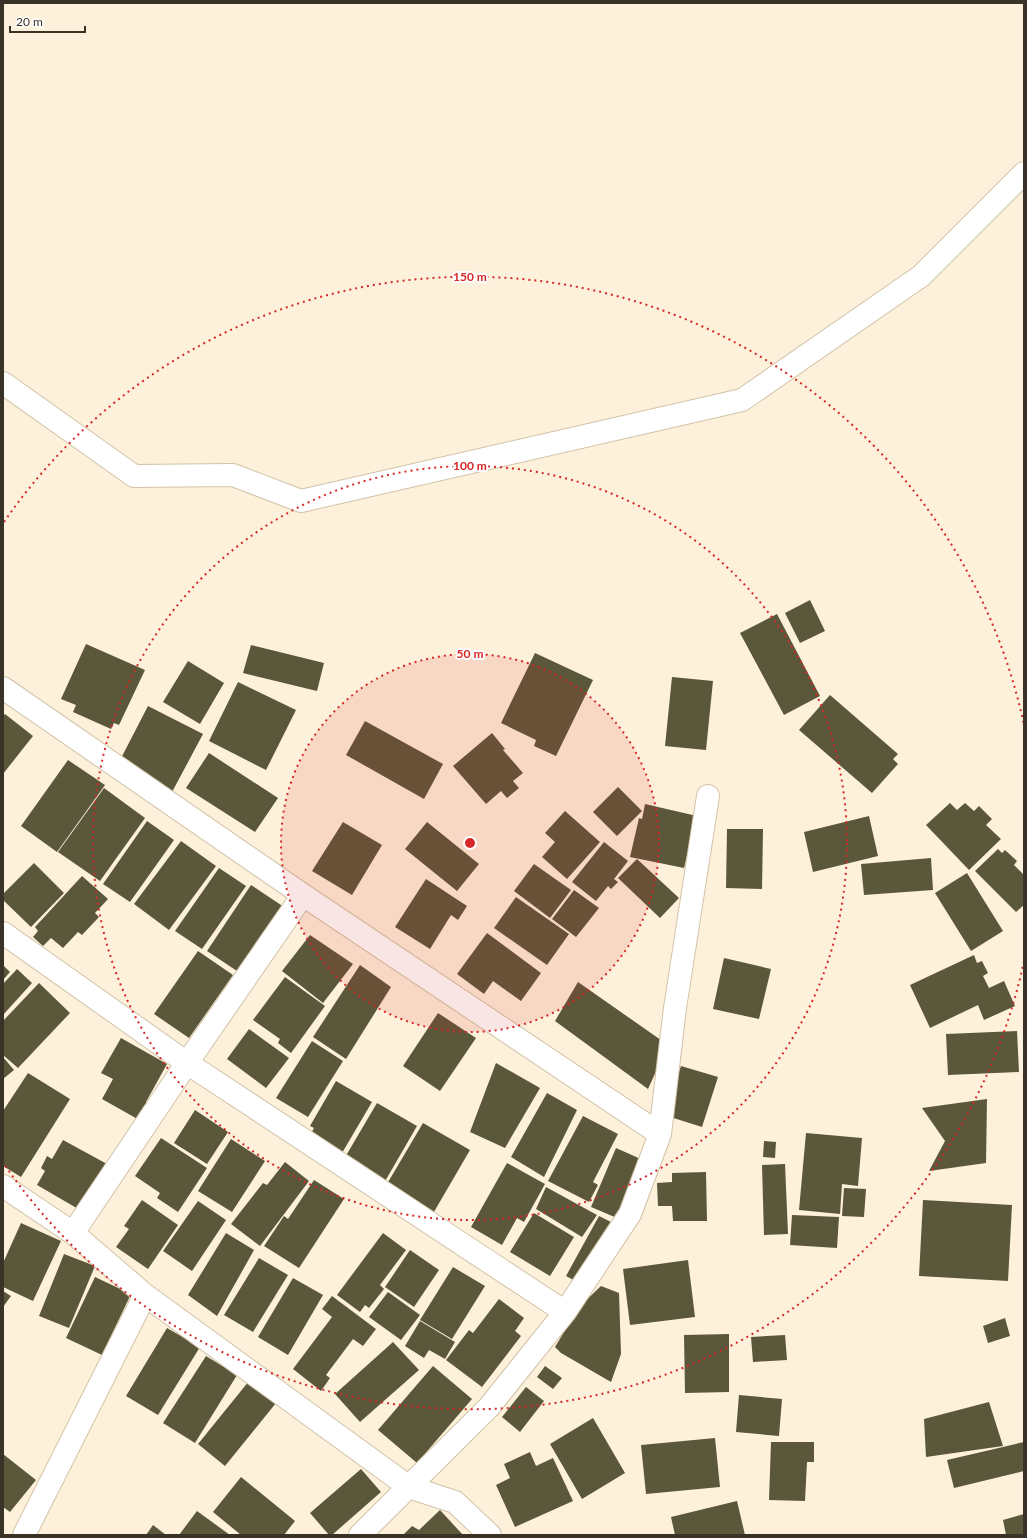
<svg xmlns="http://www.w3.org/2000/svg" width="1027" height="1538" viewBox="0 0 1027 1538" font-family="Lato,sans-serif">
<style>
.building{fill:#5a573a}
.lines{fill:none;stroke-linecap:round;stroke-linejoin:round}
.street-casing{stroke:#d2c3a8;stroke-width:24}
.street{stroke:#fff;stroke-width:22}
.ring{fill:none;stroke:#d62828;stroke-width:2;stroke-dasharray:2 4}
.centre{fill:#d62828;stroke:#fff;stroke-width:2}
.ring-label{font-size:12px;text-anchor:middle;font-weight:bold;fill:#d62828;stroke:#fff;stroke-width:4;stroke-linejoin:round;paint-order:stroke}
</style>
<rect width="100%" height="100%" fill="#fdf1db"/>
<path class="building" d="M810,600L825,631L800,643L785,613Z
M777,614L820,696L784,715L740,633Z
M86,644L145,670L119,725L114,723L111,729L73,712L76,705L61,699Z
M251,645L324,663L317,691L243,673Z
M535,653L593,680L556,756L534,746L536,740L501,723Z
M188,661L224,683L200,724L163,702Z
M672,677L713,681L706,750L665,746Z
M238,682L296,710L266,770L209,741Z
M830,695L898,754L893,759L898,764L872,793L799,730Z
M148,706L203,734L171,794L117,766Z
M5,714L33,736L3,774V716Z
M365,721L443,764L424,799L346,755Z
M492,733L505,749L503,750L523,773L513,781L519,788L507,798L501,791L486,804L453,766Z
M209,753L278,798L255,832L186,788Z
M68,760L105,785L57,852L21,826Z
M618,787L642,811L617,836L593,812Z
M104,788L145,818L100,881L58,852Z
M950,803L957,810L965,803L974,811L979,806L992,819L986,825L1001,839L969,870L926,825Z
M645,804L697,816L684,868L630,857L639,818L642,819Z
M565,811L600,842L567,879L542,857L555,842L545,833Z
M869,816L878,856L813,872L804,832Z
M147,821L174,840L130,902L103,884Z
M343,822L382,845L352,895L312,871Z
M427,822L479,864L457,891L405,849Z
M727,829H763L762,889L726,888Z
M181,841L216,866L169,930L134,904Z
M604,842L628,861L614,879L618,882L611,889L608,886L596,901L572,882Z
M998,849L1002,853L1005,850L1017,861L1014,865L1024,875V905L1016,912L975,871Z
M931,858L933,890L864,895L861,864Z
M637,859L679,898L660,918L618,878Z
M34,863L64,893L31,927L3,900V894Z
M534,864L571,890L550,918L514,891Z
M219,868L246,886L202,949L175,931Z
M967,873L1003,931L971,951L935,893Z
M82,876L108,899L95,913L99,917L82,935L78,932L63,948L51,938L43,946L33,937L38,931L35,927Z
M426,879L467,906L458,920L451,915L430,949L395,927Z
M251,885L284,907L240,973L207,951Z
M574,890L599,908L576,937L552,919Z
M516,897L569,934L547,965L494,928Z
M487,933L541,973L521,1001L493,981L484,994L457,974Z
M310,935L353,964L323,1003L282,971Z
M198,951L233,975L189,1038L154,1014Z
M974,955L977,963L982,961L988,973L983,976L989,988L1004,981L1015,1006L984,1020L978,1005L930,1028L910,985Z
M724,958L771,969L759,1019L713,1009Z
M3,965L10,972L3,980Z
M360,965L391,987L346,1059L313,1037Z
M17,969L32,983L3,1015V984Z
M285,977L325,1006L291,1053L278,1043L280,1039L253,1020Z
M578,982L668,1045L648,1089L555,1021Z
M39,983L70,1013L18,1068L3,1055V1021Z
M438,1013L476,1038L440,1091L403,1066Z
M249,1029L289,1058L266,1088L227,1059Z
M1017,1031L1019,1072L948,1075L946,1034Z
M121,1038L167,1064L146,1102L151,1104L141,1121L102,1099L113,1079L101,1073Z
M312,1041L343,1061L308,1117L276,1098Z
M3,1057L14,1070L3,1079Z
M496,1063L540,1088L505,1148L470,1132Z
M681,1066L718,1077L702,1127L664,1115Z
M28,1073L70,1099L21,1177L3,1166V1111Z
M336,1081L372,1102L342,1153L310,1135L314,1128L310,1126Z
M547,1093L577,1110L544,1177L511,1157Z
M987,1099L986,1163L929,1171L945,1141L922,1108Z
M377,1103L417,1126L384,1183L344,1159Z
M195,1110L228,1132L207,1164L174,1143Z
M583,1116L618,1134L593,1182L598,1185L589,1202L548,1181Z
M423,1123L470,1150L431,1217L384,1189Z
M806,1133L862,1138L858,1186L842,1184L840,1214L799,1210Z
M161,1138L207,1168L178,1212L157,1198L160,1193L135,1176Z
M231,1139L265,1161L232,1212L198,1191Z
M63,1140L107,1164L80,1210L37,1185L45,1171L41,1168L47,1156L52,1159Z
M764,1141L776,1142L775,1158L763,1157Z
M616,1148L643,1160L617,1218L591,1207Z
M285,1162L309,1181L260,1246L231,1224L263,1183L267,1185Z
M507,1163L545,1184L524,1222L517,1218L502,1245L471,1227Z
M785,1164L788,1234L764,1235L762,1165Z
M706,1172L707,1221H673L672,1206H658L657,1183L672,1182V1173Z
M314,1180L344,1199L299,1268L264,1246L284,1216L288,1219Z
M546,1187L597,1215L582,1237L536,1209Z
M844,1188L866,1189L864,1217L842,1216Z
M142,1200L178,1225L148,1269L116,1247L129,1229L124,1226Z
M923,1200L1012,1205L1008,1281L919,1276Z
M198,1201L226,1220L192,1271L163,1251Z
M534,1213L574,1237L550,1276L510,1252Z
M792,1215L839,1217L837,1248L790,1245Z
M599,1216L615,1224L581,1284L566,1276Z
M21,1223L61,1241L33,1301L3,1287V1263Z
M226,1233L254,1250L217,1316L188,1295Z
M383,1233L406,1250L380,1285L384,1289L369,1308L365,1305L360,1312L337,1295Z
M410,1250L439,1270L414,1307L385,1287Z
M64,1254L95,1266L69,1328L39,1316Z
M259,1258L288,1275L253,1332L224,1315Z
M688,1260L695,1317L630,1325L623,1269Z
M453,1267L485,1286L452,1339L420,1320Z
M95,1277L131,1294L102,1355L66,1338Z
M293,1278L323,1295L288,1355L258,1337Z
M601,1286L619,1293L621,1354L611,1382L561,1353L555,1347L579,1307Z
M3,1291L11,1296L3,1307Z
M388,1292L420,1315L401,1340L369,1317Z
M332,1296L376,1329L363,1346L353,1339L326,1375L330,1378L321,1391L293,1369L332,1317L322,1309Z
M499,1299L524,1318L515,1331L521,1336L482,1387L446,1360L469,1330L473,1333Z
M1005,1318L1010,1336L988,1343L983,1326Z
M420,1321L455,1342L445,1359L429,1350L424,1358L405,1346Z
M167,1328L200,1347L158,1415L126,1396Z
M729,1334V1392L685,1393L684,1335Z
M785,1335L787,1360L753,1362L751,1337Z
M393,1342L419,1370L360,1422L335,1394Z
M206,1356L237,1375L195,1443L163,1423Z
M433,1366L472,1399L417,1463L378,1430Z
M545,1366L562,1378L553,1389L537,1377Z
M249,1381L276,1403L225,1466L198,1444Z
M526,1387L544,1401L520,1432L502,1417Z
M739,1395L782,1399L779,1436L736,1432Z
M989,1402L1003,1446L926,1457L924,1419Z
M593,1418L625,1473L582,1499L550,1444Z
M715,1438L720,1487L646,1494L641,1445Z
M771,1442H814V1462H807L805,1501L769,1500Z
M1024,1442V1471L954,1488L947,1460Z
M530,1452L536,1466L553,1458L573,1501L515,1527L496,1485L510,1478L504,1464Z
M3,1454L36,1480L10,1512L3,1507Z
M361,1469L381,1492L332,1535H329L310,1513Z
M241,1477L295,1521L284,1535H241L213,1512Z
M737,1501L745,1535H675L671,1517Z
M440,1510L463,1535H403L412,1526L419,1530Z
M197,1511L230,1535H179Z
M1024,1514V1535H1006L1003,1520Z
M153,1525L166,1535H146Z"/>
<g class="lines">
<g class="street-casing">
<path id="street" d="M3,383L134,476L233,475L301,501L742,400L921,276L1024,173
M3,688L303,895L660,1134
M3,933L187,1063L565,1312
M3,1186L73,1233L145,1295L409,1487L455,1502L490,1535
M73,1233L187,1063L303,895
M24,1535L145,1295
M360,1535L489,1407L565,1312L630,1214L660,1134L675,1008L708,796"/>
</g>
<use href="#street" class="street"/>
</g>
<circle cx="470" cy="843" r="189" fill="#d62828" fill-opacity=".12"/>
<g class="ring">
<circle cx="470" cy="843" r="189"/>
<circle cx="470" cy="843" r="377"/>
<path d="M1024 961A566 566 0 0 1 4 1164M4 522A566 566 0 0 1 1024 725"/>
</g>
<circle cx="470" cy="843" r="6" class="centre"/>
<g class="ring-label">
<text x="470" y="281">150 m</text>
<text x="470" y="470">100 m</text>
<text x="470" y="658">50 m</text>
</g>
<rect width="1027" height="1538" fill="none" stroke="#383227" stroke-width="8"/>
<path d="M10 26v6h75v-6" fill="none" stroke="#383227" stroke-width="2"/>
<text x="16" y="26" font-size="12" fill="#383227" stroke="#ffffff" stroke-width="3" paint-order="stroke">20 m</text>
</svg>
